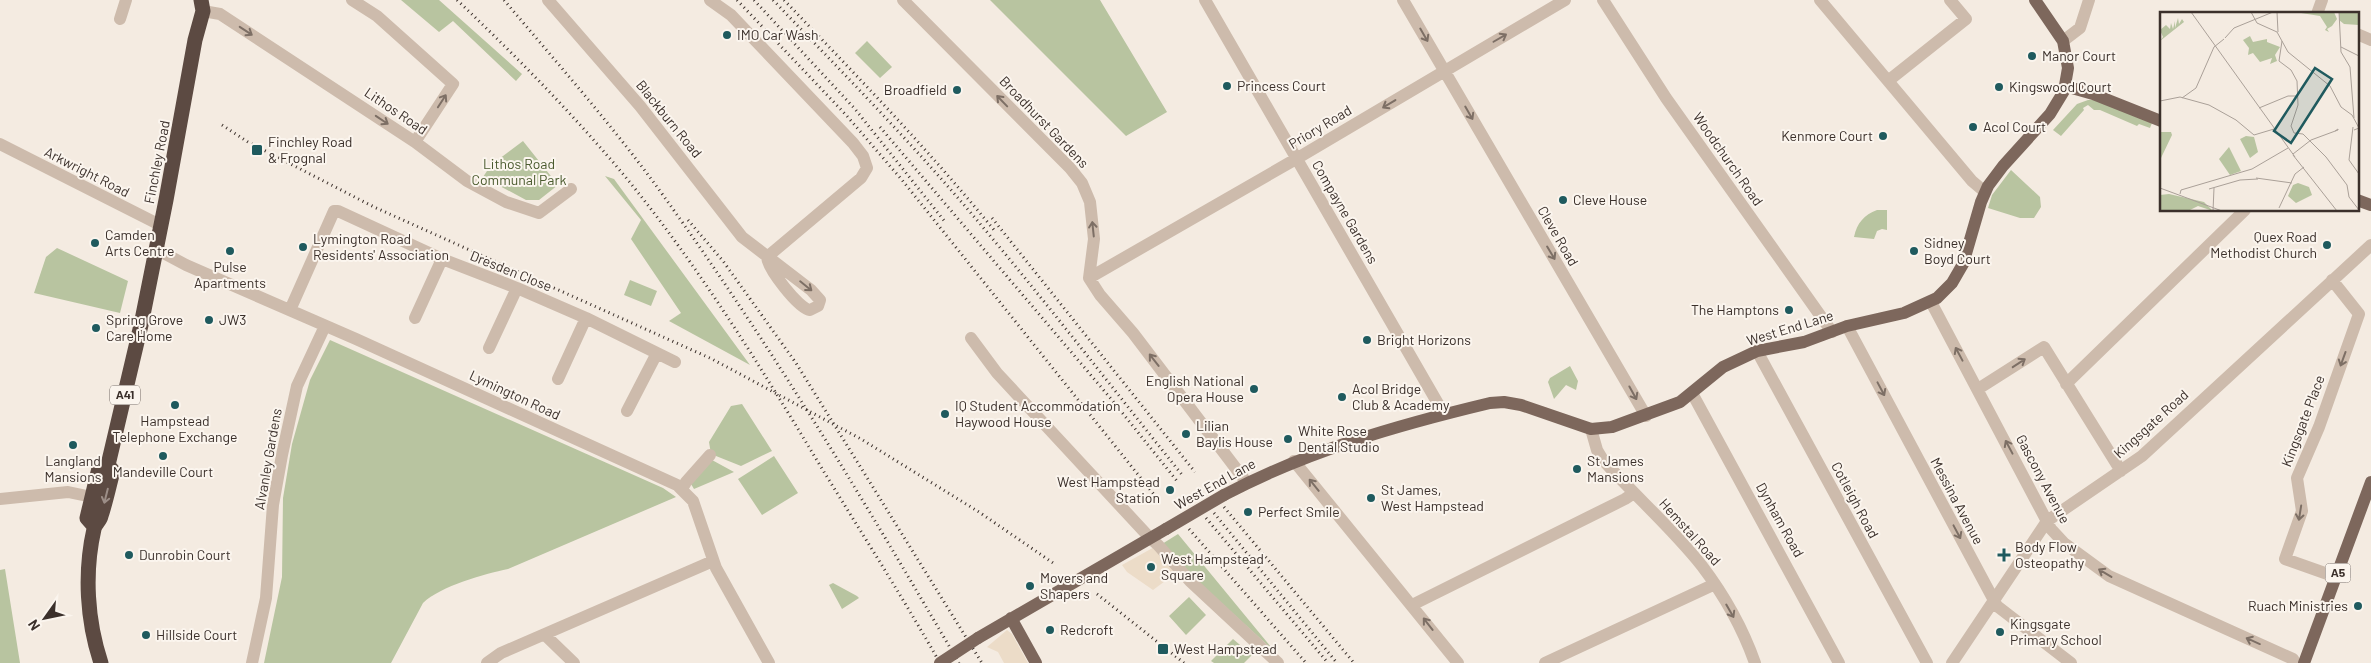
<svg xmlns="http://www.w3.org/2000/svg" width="2371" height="663" viewBox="0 0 2371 663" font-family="Barlow,sans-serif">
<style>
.green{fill:#b8c4a0}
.plaza{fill:#ecdcc8}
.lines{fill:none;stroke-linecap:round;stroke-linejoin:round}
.minor{stroke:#cdbbac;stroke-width:12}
.major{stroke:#7d675c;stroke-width:12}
.highway{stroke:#5c4a42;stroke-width:15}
.rail{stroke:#3b302b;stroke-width:3;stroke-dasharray:1 4;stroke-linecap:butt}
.major-bridge{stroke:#7d675c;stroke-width:12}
.oneway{stroke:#7d6f65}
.oneway2{stroke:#9c8e87}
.poi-dot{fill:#1f5a5e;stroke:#fbf5ee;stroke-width:2}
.labels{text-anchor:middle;stroke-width:4;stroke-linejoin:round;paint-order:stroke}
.shield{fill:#fbf5ee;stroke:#756b66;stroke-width:1}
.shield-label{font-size:12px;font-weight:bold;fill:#3b302b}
.poi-label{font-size:14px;fill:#3b302b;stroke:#fbf5ee;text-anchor:start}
.street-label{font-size:14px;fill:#3b302b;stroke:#fbf5ee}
.park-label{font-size:14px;fill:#4a5a2e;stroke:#fbf5ee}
.inset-road{fill:none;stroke:#aaa098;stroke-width:1}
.view{fill:#1f5a5e;fill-opacity:0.15;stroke:#1f5a5e;stroke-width:2.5}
.inset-edge{fill:none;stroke:#3b302b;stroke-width:2.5}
</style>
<rect width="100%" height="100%" fill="#f4ebe1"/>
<path class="green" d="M401,0H439L522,74L516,81L453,21L439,32Z
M990,0H1100L1167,112L1126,136Z
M867,41L892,67L880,78L855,53Z
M2088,100H2095L2152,123L2150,128L2139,124L2137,126L2100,110H2094L2088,105L2083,108L2084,110L2061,136L2053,130L2077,104Z
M523,141L558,185L539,200H526L483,177L491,165Z
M2011,170L2040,197L2041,207L2034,218H2020L1988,208L1992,195Z
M605,176L614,179L750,365L669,321L681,313L631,239L641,220Z
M1877,210H1887V230L1882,229L1877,231L1874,239L1854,237C1857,223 1864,215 1877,210Z
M57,248L128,281L120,313L34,293L46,257Z
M630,280L657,291L651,306L624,295Z
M330,340L663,488L676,497L508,569C484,574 441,586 423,603L391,663H264L282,577L283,498L292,444L310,380Z
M1570,366L1578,381L1576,390L1566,385L1554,399L1548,382L1550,378Z
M742,404L772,451L741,466L711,454L709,442L731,406Z
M774,456L798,493L762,515L738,479Z
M712,460L734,472L694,489L691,484Z
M1178,534L1276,653L1183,568L1162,544Z
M5,569L20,663H0V570Z
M833,583L857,596L859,598L842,609L829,585Z
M1189,597L1206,615L1186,635L1169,616Z
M1233,639L1252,655L1244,663H1214L1211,661Z"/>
<path class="plaza" d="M1158,545L1180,570L1153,590L1127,572L1122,565Z
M1007,630L1012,634L1028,663H1004L998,652L987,647Z"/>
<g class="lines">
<path class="minor" d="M352,0L377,16L453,84L415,142
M548,0L640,106L742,237L811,290L820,300L818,306L810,310C798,308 768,269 767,257
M710,0L731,15L853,143L863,156L867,168L861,178L767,257
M903,0L1070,168L1082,183L1090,202L1094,239L1089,278L1100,295L1133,333L1247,483
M1205,0L1444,414
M1403,0L1646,416
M1603,0L1666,98L1832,332
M1820,0L1972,181L1985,192
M203,11L220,14L415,142L467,181L506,202L539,213L571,189
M2317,14L2322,0
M120,19L126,0
M2357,34L2371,40
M2063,41L2080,28L2089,0
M1888,81L1966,19L1950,0
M0,144L160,225
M156,249L186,265L356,339L677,485L693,501L716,568L769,663
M1089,278L1296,159L1565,0
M2332,280L2359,314L2319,427L2297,478L2302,511L2285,559L2336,577
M1931,302L2051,529L2064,543L2109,576L2293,659L2295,663
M290,310L334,211H338L442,259L517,288L586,318L675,362
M415,318L442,259
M1847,326L1997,606L2071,663
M971,338L997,373L1150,538L1158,545L1190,581L1278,663
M489,348L517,288
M1757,351L1927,663
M558,379L586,318
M2066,384L2245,210
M1978,389L2044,347L2121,471
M1692,393L1839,663
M627,411L657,353
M1591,429L1597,450L1603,460C1635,496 1672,528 1702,566C1724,595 1743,629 1755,663
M1294,461L1458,663
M682,489L686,482L710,455
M0,499L68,492L92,497
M1412,605L1625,499L1634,493
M545,635L574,663
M252,663L266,598L273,505L282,455L297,386L325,326
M487,663L501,653L713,561
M1545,663L1715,584
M1952,663L2047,521L2142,456L2371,245"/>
<path class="major" d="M2065,86L2093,94L2161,121
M2357,200L2371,205
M1224,495C1307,451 1398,425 1490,403L1504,402L1521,405L1591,429L1612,427L1680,402L1723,367L1757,351L1804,342L1847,326L1904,313L1937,298L1952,283L1963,264L1981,202L1988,186L2003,166L2050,114L2064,91L2068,68L2063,41L2035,0
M1011,618L1036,663
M978,638L1166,529
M2304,663L2371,482"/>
<path class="highway" d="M108,465L141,325L166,200L195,40L203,11L201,0
M94,526L87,518L99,468L108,465
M101,663C87,621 84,573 94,529C95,524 100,521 101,516C106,501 109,486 113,471L108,465"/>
<path class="rail" d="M457,0C515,55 571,112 623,174C699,266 762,369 824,472C863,535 903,598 940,663
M504,0C557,63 612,125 660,191C769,342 865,502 959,663
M737,0L847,116L902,180L1156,497
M754,0L855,109L946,223
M773,0C842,72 912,143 976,219C1047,303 1114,390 1183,476
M784,0C856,75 928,149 994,230
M222,125L248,142L374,207L712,359L861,439L979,512L1056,565
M880,127L1112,400L1177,481
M992,218L1195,472
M688,220L723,261L796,363L982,663
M1224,507L1354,663
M1214,513L1337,663
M1206,518L1328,663
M1189,529L1306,663
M1097,594L1184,663"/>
<path class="major-bridge" d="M1166,529L1224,495
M940,663L978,638"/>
</g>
<defs><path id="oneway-shaft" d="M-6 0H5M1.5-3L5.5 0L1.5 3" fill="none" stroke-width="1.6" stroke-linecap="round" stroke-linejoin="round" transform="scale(1.25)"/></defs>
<g class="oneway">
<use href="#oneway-shaft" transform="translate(246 31) rotate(33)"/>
<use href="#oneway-shaft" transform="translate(1424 35) rotate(60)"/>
<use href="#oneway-shaft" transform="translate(1500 38) rotate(-30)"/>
<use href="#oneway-shaft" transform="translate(442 101) rotate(-57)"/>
<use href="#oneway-shaft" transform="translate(1002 101) rotate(-134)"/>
<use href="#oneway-shaft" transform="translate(1389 104) rotate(149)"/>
<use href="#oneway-shaft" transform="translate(1469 113) rotate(60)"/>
<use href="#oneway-shaft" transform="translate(382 120) rotate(34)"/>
<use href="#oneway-shaft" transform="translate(1093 229) rotate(-96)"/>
<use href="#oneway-shaft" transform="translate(1551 253) rotate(59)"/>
<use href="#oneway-shaft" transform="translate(806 286) rotate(39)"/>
<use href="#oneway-shaft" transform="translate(1959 354) rotate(-118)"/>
<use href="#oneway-shaft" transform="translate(2343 359) rotate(110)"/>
<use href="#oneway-shaft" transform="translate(1154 360) rotate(-128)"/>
<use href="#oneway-shaft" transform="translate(2019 363) rotate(-33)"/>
<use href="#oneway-shaft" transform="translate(1881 389) rotate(62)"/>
<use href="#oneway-shaft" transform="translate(1633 393) rotate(61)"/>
<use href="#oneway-shaft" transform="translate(2009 447) rotate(-118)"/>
<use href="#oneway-shaft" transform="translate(1314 485) rotate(-129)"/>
<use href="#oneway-shaft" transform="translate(2300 513) rotate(99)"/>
<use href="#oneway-shaft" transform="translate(1957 532) rotate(62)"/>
<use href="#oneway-shaft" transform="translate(2105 573) rotate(-149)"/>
<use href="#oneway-shaft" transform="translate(1730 611) rotate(60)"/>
<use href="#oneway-shaft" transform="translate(1428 624) rotate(-128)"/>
<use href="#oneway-shaft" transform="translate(2253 641) rotate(-156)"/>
</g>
<use class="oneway2" href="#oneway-shaft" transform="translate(106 496) rotate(104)"/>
<g class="poi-dot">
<circle cx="727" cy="35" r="5"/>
<circle cx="2032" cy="56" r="5"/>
<circle cx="1227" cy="86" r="5"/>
<circle cx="1999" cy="87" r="5"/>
<circle cx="957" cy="90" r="5"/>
<circle cx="1973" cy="127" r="5"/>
<circle cx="1883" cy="136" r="5"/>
<rect x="251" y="144" width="12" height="12" rx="2.5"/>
<circle cx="1563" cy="200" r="5"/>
<circle cx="95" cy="243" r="5"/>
<circle cx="2327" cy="245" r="5"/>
<circle cx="303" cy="247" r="5"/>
<circle cx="230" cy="251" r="5"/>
<circle cx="1914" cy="251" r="5"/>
<circle cx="1789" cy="310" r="5"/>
<circle cx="209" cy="320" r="5"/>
<circle cx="96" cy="328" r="5"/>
<circle cx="1367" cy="340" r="5"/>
<circle cx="1254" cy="389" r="5"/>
<circle cx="1342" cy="397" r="5"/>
<circle cx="175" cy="405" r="5"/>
<circle cx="945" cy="414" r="5"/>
<circle cx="1186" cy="434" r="5"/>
<circle cx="1288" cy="439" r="5"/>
<circle cx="73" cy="445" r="5"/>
<circle cx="163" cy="456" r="5"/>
<circle cx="1577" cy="469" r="5"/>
<circle cx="1170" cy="490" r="5"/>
<circle cx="1371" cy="498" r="5"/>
<circle cx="1248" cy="512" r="5"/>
<circle cx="129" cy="555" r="5"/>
<path d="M2001.5 547.5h5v5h5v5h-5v5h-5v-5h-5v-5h5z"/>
<circle cx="1151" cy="567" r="5"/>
<circle cx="1030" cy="586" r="5"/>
<circle cx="2358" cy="606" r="5"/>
<circle cx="1050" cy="630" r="5"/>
<circle cx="2000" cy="632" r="5"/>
<circle cx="146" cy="635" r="5"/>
<rect x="1157" y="643" width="12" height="12" rx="2.5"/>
</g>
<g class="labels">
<g class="shield">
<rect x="110" y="385.5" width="30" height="19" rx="4"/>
<rect x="2325.5" y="563.5" width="25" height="19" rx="4"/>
</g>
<g class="shield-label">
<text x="125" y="399">A41</text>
<text x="2338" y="577">A5</text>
</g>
<g class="poi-label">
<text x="737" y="40">IMO Car Wash</text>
<text x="2042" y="61">Manor Court</text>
<text x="1237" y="91">Princess Court</text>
<text x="2009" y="92">Kingswood Court</text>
<text x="947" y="95" text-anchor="end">Broadfield</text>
<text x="1983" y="132">Acol Court</text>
<text x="1873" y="141" text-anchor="end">Kenmore Court</text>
<text x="268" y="147">Finchley Road<tspan x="268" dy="16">&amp; Frognal</tspan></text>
<text x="1573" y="205">Cleve House</text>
<text x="105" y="240">Camden<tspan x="105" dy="16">Arts Centre</tspan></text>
<text x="2317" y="242" text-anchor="end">Quex Road<tspan x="2317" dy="16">Methodist Church</tspan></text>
<text x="313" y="244">Lymington Road<tspan x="313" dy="16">Residents' Association</tspan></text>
<text x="1924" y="248">Sidney<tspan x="1924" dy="16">Boyd Court</tspan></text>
<text x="230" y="272" text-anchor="middle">Pulse<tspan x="230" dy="16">Apartments</tspan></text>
<text x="1779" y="315" text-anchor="end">The Hamptons</text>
<text x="106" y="325">Spring Grove<tspan x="106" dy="16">Care Home</tspan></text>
<text x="219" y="325">JW3</text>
<text x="1377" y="345">Bright Horizons</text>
<text x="1244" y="386" text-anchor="end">English National<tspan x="1244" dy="16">Opera House</tspan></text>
<text x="1352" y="394">Acol Bridge<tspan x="1352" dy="16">Club &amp; Academy</tspan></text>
<text x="955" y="411">IQ Student Accommodation<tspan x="955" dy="16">Haywood House</tspan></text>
<text x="175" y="426" text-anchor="middle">Hampstead<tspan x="175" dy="16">Telephone Exchange</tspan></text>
<text x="1196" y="431">Lilian<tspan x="1196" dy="16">Baylis House</tspan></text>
<text x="1298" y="436">White Rose<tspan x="1298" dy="16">Dental Studio</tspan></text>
<text x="73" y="466" text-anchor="middle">Langland<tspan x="73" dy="16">Mansions</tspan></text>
<text x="1587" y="466">St James<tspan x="1587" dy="16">Mansions</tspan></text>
<text x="163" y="477" text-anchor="middle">Mandeville Court</text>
<text x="1160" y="487" text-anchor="end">West Hampstead<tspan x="1160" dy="16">Station</tspan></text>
<text x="1381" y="495">St James,<tspan x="1381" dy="16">West Hampstead</tspan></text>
<text x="1258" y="517">Perfect Smile</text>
<text x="2015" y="552">Body Flow<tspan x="2015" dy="16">Osteopathy</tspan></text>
<text x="139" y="560">Dunrobin Court</text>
<text x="1161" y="564">West Hampstead<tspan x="1161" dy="16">Square</tspan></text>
<text x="1040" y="583">Movers and<tspan x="1040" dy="16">Shapers</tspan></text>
<text x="2348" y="611" text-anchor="end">Ruach Ministries</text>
<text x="2010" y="629">Kingsgate<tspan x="2010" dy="16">Primary School</tspan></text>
<text x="1060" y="635">Redcroft</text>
<text x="156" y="640">Hillside Court</text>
<text x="1174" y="654">West Hampstead</text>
</g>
<g class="street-label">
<text transform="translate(396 111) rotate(34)" y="5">Lithos Road</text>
<text transform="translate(669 119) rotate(51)" y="5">Blackburn Road</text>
<text transform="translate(1044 122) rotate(46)" y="5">Broadhurst Gardens</text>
<text transform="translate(1320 127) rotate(-31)" y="5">Priory Road</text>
<text transform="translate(1728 159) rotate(55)" y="5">Woodchurch Road</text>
<text transform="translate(157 162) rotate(-79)" y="5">Finchley Road</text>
<text transform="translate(87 172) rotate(27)" y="5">Arkwright Road</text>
<text transform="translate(1345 212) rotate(60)" y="5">Compayne Gardens</text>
<text transform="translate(1558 236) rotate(60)" y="5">Cleve Road</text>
<text transform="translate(511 271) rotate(22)" y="5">Dresden Close</text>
<text transform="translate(1790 328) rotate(-17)" y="5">West End Lane</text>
<text transform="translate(515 395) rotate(25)" y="5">Lymington Road</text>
<text transform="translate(2303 421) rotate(-69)" y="5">Kingsgate Place</text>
<text transform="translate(2151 424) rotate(-42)" y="5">Kingsgate Road</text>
<text transform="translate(268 459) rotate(-80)" y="5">Alvanley Gardens</text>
<text transform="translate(2043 479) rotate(62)" y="5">Gascony Avenue</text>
<text transform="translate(1215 484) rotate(-29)" y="5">West End Lane</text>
<text transform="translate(1855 500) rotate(62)" y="5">Cotleigh Road</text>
<text transform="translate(1957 501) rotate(62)" y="5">Messina Avenue</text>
<text transform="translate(1780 520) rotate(61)" y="5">Dynham Road</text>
<text transform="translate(1690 532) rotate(48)" y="5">Hemstal Road</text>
</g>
<g class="park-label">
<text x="519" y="169">Lithos Road<tspan x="519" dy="16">Communal Park</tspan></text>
</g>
</g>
<g transform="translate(2160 12)">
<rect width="199" height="199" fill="#f4ebe1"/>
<path d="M174,0L177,7L172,14L167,17L169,20L165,18L167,15L160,4L141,1ZM179,0H199V13L184,12L179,8ZM18,6L19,12L22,7L24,10L0,29L3,25L0,18L6,13L10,17L11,11L13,17L15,9V16ZM90,24L93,30L107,27V30L120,35L115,43L117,49L112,55L117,49L110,52L112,46L100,50L93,41L88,43L89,36L83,28ZM0,120H11L12,123L1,146ZM86,124L94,125L98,140L90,146L80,127ZM69,135L81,159L70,163L59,147ZM138,171L149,175L152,183L136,191L128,184L133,173ZM9,182L44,190L53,199L38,194L28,199H0V183Z" fill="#b8c4a0"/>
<path class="inset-road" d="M31,0L135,145M91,0L97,11L117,20L128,40L170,74L181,95L192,103L199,116L194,118M117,0L118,20M179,0L181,40L190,55L194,106M65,26L74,16L113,0M122,29L119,49L131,58L137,69L138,93L131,114L134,121M181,35L199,44M22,86L36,76L54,35L64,27M0,89L20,85L49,93L76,108L94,123L114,117M99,96L128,84H138M193,115L189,148L199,162M134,121L143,122L166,145L187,173L189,185L199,198M133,142L151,128L178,118V117L175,119M133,143L177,199M96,166L132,171M0,176L62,199M49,177L80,168L98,167M20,182L21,178L92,157L128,136M119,196L135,162L144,155M53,199L54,176"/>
<path class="view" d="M155,56L172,67L131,131L114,119Z"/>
<rect width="199" height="199" class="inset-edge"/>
</g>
<g transform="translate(45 618) rotate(237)" stroke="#fbf5ee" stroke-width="4" paint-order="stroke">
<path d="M0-4L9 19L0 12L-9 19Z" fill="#3b302b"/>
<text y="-8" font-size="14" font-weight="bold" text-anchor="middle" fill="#3b302b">N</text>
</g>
</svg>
